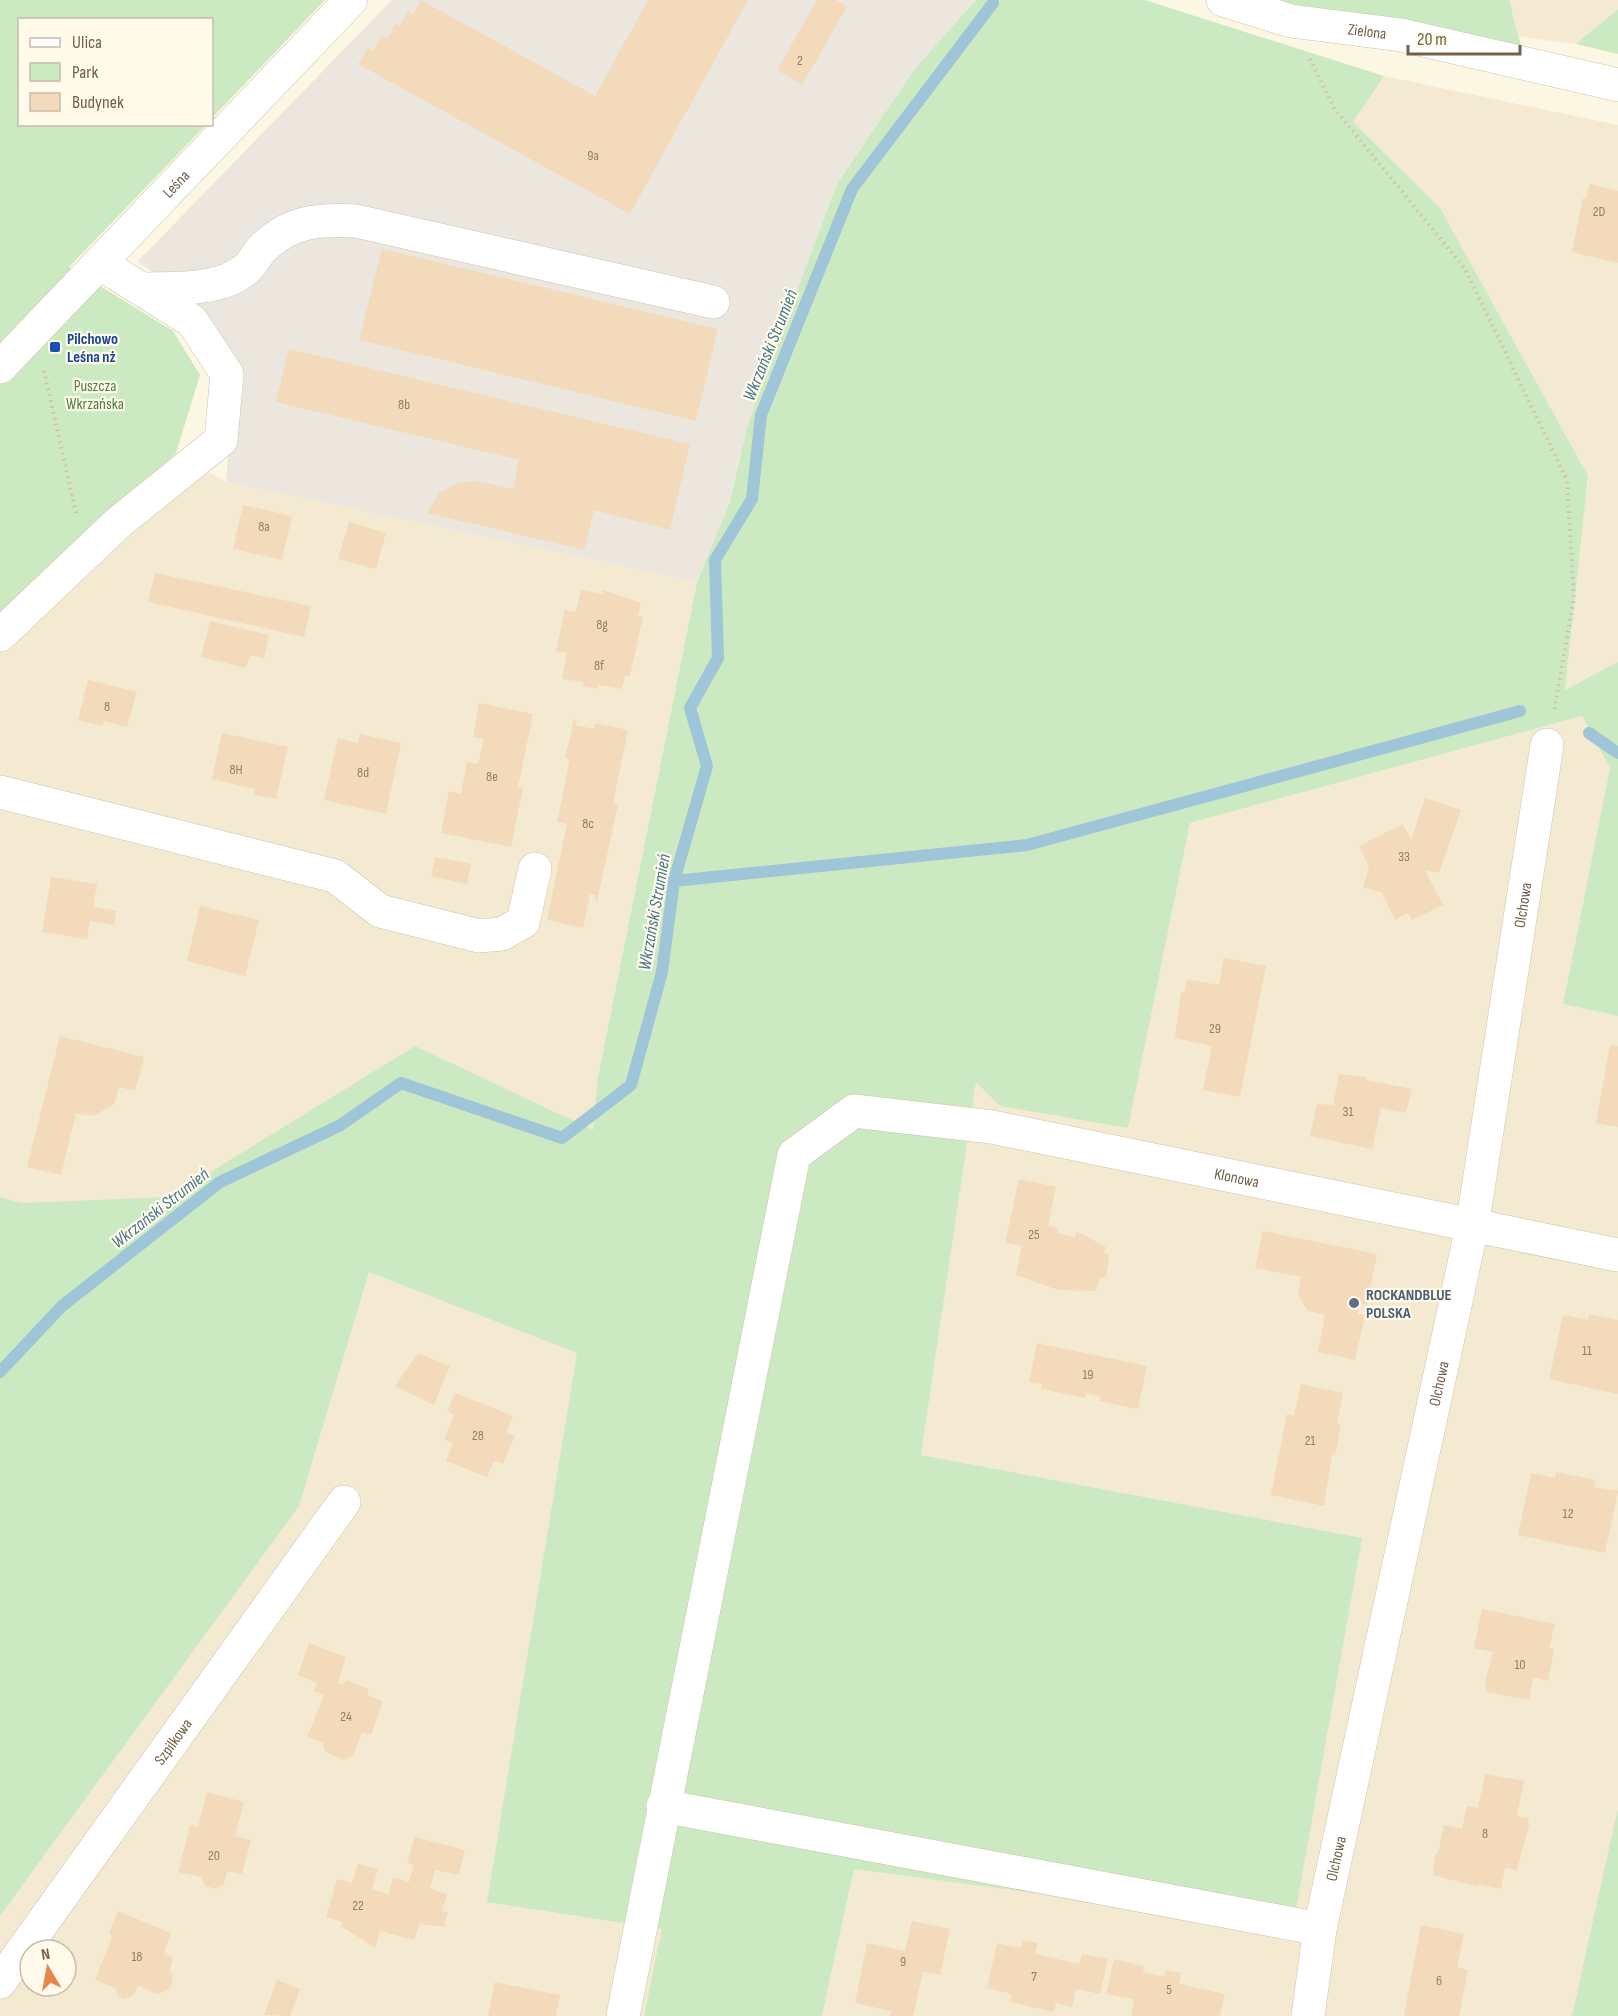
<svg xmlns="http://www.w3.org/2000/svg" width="1618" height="2016" viewBox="0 0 1618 2016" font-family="'Sofia Sans Condensed',sans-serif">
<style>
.residential{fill:#f4ead2;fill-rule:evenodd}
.industrial{fill:#ece7de}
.green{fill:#cbeac2}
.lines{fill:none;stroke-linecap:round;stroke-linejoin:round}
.stream{stroke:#9ec5d8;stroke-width:12}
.building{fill:#f2dabb}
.minor-casing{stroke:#d0c2ad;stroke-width:34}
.path{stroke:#d7be9e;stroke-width:4;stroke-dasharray:1.5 4.5;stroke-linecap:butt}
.minor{stroke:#fff;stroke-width:33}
.transit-dot{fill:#1a4fb4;stroke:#fffaea;stroke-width:2}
.service-dot{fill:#5c6f8a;stroke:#fffaea;stroke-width:2}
.labels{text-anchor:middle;stroke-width:4.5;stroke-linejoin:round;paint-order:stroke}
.number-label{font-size:14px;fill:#947e66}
.street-label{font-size:16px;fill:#746049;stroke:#fffaea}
.transit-label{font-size:16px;font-weight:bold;fill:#164399;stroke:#fffaea;text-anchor:start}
.park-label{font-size:16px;fill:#4b8043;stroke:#fffaea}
.service-label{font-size:16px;font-weight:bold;fill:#4e5e75;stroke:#fffaea;text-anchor:start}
.water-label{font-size:18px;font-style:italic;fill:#45778f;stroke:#fffaea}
</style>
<rect width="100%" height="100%" fill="#fcf7e3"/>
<path class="residential" d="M1509,0H1618V9L1576,44L1519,37Z
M1384,76L1618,125V662L1565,691L1588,476L1353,122Z
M176,453L226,482L697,582L598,1077L676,1169L487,1901L663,1929L644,2016H0V615ZM30,1950H66V1986H30Z
M1582,716L1610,768L1563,1004L1618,1016V2016H822L854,1869L1293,1926L1361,1539L921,1455L976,1081L1127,1128L1190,823Z"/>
<path class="industrial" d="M392,0H976L916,67L837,184L747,427L730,502L697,582L226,482L235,363L203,313L138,261Z"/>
<path class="green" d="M0,0H325L212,118V20H20V124L206,125L69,267L173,331L200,375L176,453L0,615Z
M976,0H1145L1384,76L1353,122L1440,208L1588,476L1565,690L1618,662V1016L1563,1004L1610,768L1582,716L1190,823L1128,1128L1000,1106L976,1082L921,1455L1362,1538L1293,1927L854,1869L822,2016H644L662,1929L487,1902L577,1353L369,1272L299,1506L0,1916V1197L21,1203L170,1197L415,1046L593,1130L598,1077L697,582L730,502L747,427L763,382L837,184L916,67Z
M1278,0H1509L1523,53L1293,5Z
M1618,9V54L1576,44Z
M1618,1808V2016H1572Z"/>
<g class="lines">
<path class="stream" d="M1589,733L1618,753
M674,881L1027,845L1520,711
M0,1372L62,1306L220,1182L339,1126L401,1083L562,1138L631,1085L662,972L674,881L707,766L690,708L718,658L715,560L752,499L761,415L852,189L993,3"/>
</g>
<path class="building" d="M421,0L595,96L648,0H748L630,214L358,64L368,48L373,50L382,36L387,39L395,24L399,26L408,12L413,14Z
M817,0H836L847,7L802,85L777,70Z
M1590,184L1618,191V263L1572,252L1583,198H1586Z
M382,249L718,329L696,421L359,340Z
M289,349L690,444L670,530L594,510L584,550L427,513L439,493L458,483L478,481L513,489L519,460L276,402Z
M243,505L292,516L282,560L233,549Z
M349,522L386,533L376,569L338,559Z
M155,573L311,606L304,637L148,602Z
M581,590L603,594V590L641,603L638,616L643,617L630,676H625L622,689L599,685L598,689L583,686V682L562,679L567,653L556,651L565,610L576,612Z
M210,621L269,635L264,658L250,655L246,668L201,657Z
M88,680L137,692L127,727L104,721L103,726L78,720Z
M479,703L533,714L518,787L523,788L511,847L441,833L449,791L461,794L467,762L478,764L484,739L473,737Z
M574,719H576L575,725L594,729L595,723L628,730L613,803L618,805L597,901H595L596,895L590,894L583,928L547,920L567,824L557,822L570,759L565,758Z
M222,733L288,747L276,799L254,795L255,789L212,779Z
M360,734L401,743L386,814L324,800L338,738L358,743Z
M1425,798L1461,810L1439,873L1425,870L1443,905L1412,920L1408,913L1395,920L1382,893L1363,887L1369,867L1359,846L1403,824L1411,840Z
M435,857L471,864L467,884L431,876Z
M51,877L97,884L93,907L116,911L114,925L90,921L87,939L42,932Z
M200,906L259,920L245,976L187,961Z
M1224,958L1266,966L1240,1097L1203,1090L1212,1046L1175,1038L1181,992L1184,993L1187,979L1219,985Z
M60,1036L144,1057L135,1091L119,1087L114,1104L94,1116L76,1113L61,1175L27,1167Z
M1610,1045L1618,1046V1127L1596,1123Z
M1339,1074L1366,1077V1080L1412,1089L1406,1113L1381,1108L1372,1149L1310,1136L1317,1104L1333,1105Z
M1019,1179L1056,1187L1048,1226L1058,1228L1057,1233L1075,1237L1076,1232L1080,1233L1106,1247L1104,1253L1109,1254L1108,1267L1105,1278L1100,1277L1096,1291L1058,1290L1016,1275L1022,1246L1005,1243Z
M1263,1231L1377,1254L1367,1305L1360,1304L1358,1314L1365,1315L1355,1360L1318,1352L1325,1315L1308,1311L1298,1295L1301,1277L1255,1268Z
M1589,1314L1618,1320V1394L1549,1379L1563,1315L1588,1320Z
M1037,1343L1147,1366L1138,1409L1099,1401L1100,1396L1086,1393L1085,1398L1041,1389L1042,1384L1029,1382Z
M418,1353L450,1366L434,1405L395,1386Z
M1301,1384L1343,1393L1337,1424L1341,1425L1335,1456L1332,1455L1324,1506L1271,1495L1287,1414L1294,1416Z
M455,1393L513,1416L506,1433L515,1436L503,1464L494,1461L487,1477L446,1461L453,1443L444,1439L454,1415L447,1411Z
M1556,1472L1596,1480L1594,1487L1618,1491L1605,1553L1518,1535L1531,1473L1555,1478Z
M1482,1609L1555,1624L1549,1648L1554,1649L1548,1681L1533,1677L1529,1700L1487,1692L1485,1682L1493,1652L1474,1648Z
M309,1643L346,1657L338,1683L344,1685L346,1680L369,1689L367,1695L383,1701L371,1735L362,1732L353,1756L344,1760L325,1752L323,1743L307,1737L324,1695L314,1691L317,1683L298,1675Z
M1485,1774L1524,1781L1517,1816L1528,1818L1529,1825L1517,1870L1505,1868L1501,1889L1479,1884L1478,1887L1433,1875L1435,1855L1438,1853L1444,1825L1462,1829L1467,1806L1478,1808Z
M207,1792L244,1802L235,1836L251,1840L242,1874L227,1871L224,1884L217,1889L205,1886L202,1877L178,1872L190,1825L198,1827Z
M415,1837L465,1850L459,1875L435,1870L430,1888L447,1894L442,1911L448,1912L444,1927L420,1924L414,1940L380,1931L375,1948L341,1926L343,1922L326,1917L337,1879L352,1883L358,1864L378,1869L372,1889L389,1894L393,1877L409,1882L414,1865L407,1863Z
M118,1911L171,1933L164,1954L173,1958L170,1969L173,1979L169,1990L157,1994L138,1986L133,1995L125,1999L118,1996L115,1988L95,1980L112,1937L109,1933Z
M912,1921L950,1929L940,1975L923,1972L913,2016H890L891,2011L855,2003L867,1943L905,1951Z
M1421,1925L1464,1934L1457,1967L1468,1970L1459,2016H1404Z
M1023,1940L1038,1943L1035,1954L1079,1964L1082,1954L1108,1959L1100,1994L1076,1989L1072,2007L1056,2003L1054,2012L1010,2002L1012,1994L987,1988L997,1943L1021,1948Z
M1114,1959L1144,1966L1143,1972L1165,1977L1166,1970L1181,1973L1179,1984L1225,1994L1220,2016H1131L1134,1999L1106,1994Z
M277,1980L300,1989L290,2016L264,2015Z
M495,1982L560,1995L556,2016H488Z"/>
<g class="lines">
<g class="minor-casing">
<g id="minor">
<path id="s1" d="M1223,0L1291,21L1401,35L1618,85"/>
<path d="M142,289C173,288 220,291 245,270C252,265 256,255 262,249C289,221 319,219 356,221L713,302"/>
<path id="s2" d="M0,367L351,0"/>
<path d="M0,635L118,523L221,440L227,374L192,321L101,264"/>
<path d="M0,792L335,876L380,911L479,936L502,934L523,922L535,869"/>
<path d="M663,1806L1320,1929"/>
<path id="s3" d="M0,1982L344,1502"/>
<path id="s4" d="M623,2016L794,1155L854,1111L992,1127L1618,1255"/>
<path id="s5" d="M1308,2016L1320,1929L1472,1227L1547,745"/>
</g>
</g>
<path class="path" d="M1310,59L1334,108L1465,269L1567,480L1574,598L1554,712
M44,371L76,513"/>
<use href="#minor" class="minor"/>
</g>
<rect class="transit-dot" x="49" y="341" width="12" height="12" rx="3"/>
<circle class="service-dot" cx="1354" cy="1303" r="6"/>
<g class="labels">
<g class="number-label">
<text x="800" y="65">2</text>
<text x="593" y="160">9a</text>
<text x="1599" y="216">2D</text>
<text x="404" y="409">8b</text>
<text x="264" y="531">8a</text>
<text x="602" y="629">8g</text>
<text x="599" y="670">8f</text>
<text x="107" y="711">8</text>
<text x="236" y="774">8H</text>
<text x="363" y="777">8d</text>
<text x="492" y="781">8e</text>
<text x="588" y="828">8c</text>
<text x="1404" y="861">33</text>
<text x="1215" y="1033">29</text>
<text x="1348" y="1116">31</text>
<text x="1034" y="1239">25</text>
<text x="1587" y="1355">11</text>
<text x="1088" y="1379">19</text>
<text x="478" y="1440">28</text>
<text x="1310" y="1445">21</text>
<text x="1568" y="1518">12</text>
<text x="1520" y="1669">10</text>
<text x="346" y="1721">24</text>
<text x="1485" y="1838">8</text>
<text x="214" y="1860">20</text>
<text x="358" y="1910">22</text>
<text x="137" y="1961">18</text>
<text x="903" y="1966">9</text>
<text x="1034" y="1981">7</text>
<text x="1439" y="1985">6</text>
<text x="1169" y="1994">5</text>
</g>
<g class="street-label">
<text dy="6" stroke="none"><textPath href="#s1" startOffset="148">Zielona</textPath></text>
<text dy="6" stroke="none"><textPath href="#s2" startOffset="254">Leśna</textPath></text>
<text dy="6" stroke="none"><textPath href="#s5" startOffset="1132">Olchowa</textPath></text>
<text dy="6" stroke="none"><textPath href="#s4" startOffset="1341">Klonowa</textPath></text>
<text dy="6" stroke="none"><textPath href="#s5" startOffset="646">Olchowa</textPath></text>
<text dy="6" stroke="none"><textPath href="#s3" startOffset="296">Szpilkowa</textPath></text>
<text dy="6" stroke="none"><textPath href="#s5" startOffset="160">Olchowa</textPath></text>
</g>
<g class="transit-label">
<text x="67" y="344">Pilchowo<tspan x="67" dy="18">Leśna nż</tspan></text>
</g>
<g class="park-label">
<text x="95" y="391">Puszcza<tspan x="95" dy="18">Wkrzańska</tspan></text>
</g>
<g class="service-label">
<text x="1366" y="1300">ROCKANDBLUE<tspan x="1366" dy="18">POLSKA</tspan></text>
</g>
<g class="water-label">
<text transform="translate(770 345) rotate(-68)" y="6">Wkrzański Strumień</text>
<text transform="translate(654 912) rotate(-80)" y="6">Wkrzański Strumień</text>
<text transform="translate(160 1208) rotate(-38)" y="6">Wkrzański Strumień</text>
</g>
</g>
<rect x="18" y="18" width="195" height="108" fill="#fffaea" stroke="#c7bcaa" stroke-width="1.5"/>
<rect x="30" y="38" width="30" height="9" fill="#ffffff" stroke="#c7bcaa" stroke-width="1.5"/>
<text x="72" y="48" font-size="18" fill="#746049">Ulica</text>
<rect x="30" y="63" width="30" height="18" fill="#cbeac2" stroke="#c7bcaa" stroke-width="1.5"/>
<text x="72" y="78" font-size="18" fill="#746049">Park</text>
<rect x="30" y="93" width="30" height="18" fill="#f2dabb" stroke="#c7bcaa" stroke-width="1.5"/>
<text x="72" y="108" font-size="18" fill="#746049">Budynek</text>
<g transform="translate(48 1968) rotate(350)"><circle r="28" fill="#fffaea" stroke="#c7bcaa" stroke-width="1.5"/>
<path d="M0-4.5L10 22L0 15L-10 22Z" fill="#e78648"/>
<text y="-9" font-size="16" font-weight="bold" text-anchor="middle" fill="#746049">N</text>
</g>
<path d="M1408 45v9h112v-9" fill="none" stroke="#746049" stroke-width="3"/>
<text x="1417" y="45" font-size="18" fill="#746049" stroke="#fffaea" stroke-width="4.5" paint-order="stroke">20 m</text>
</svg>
